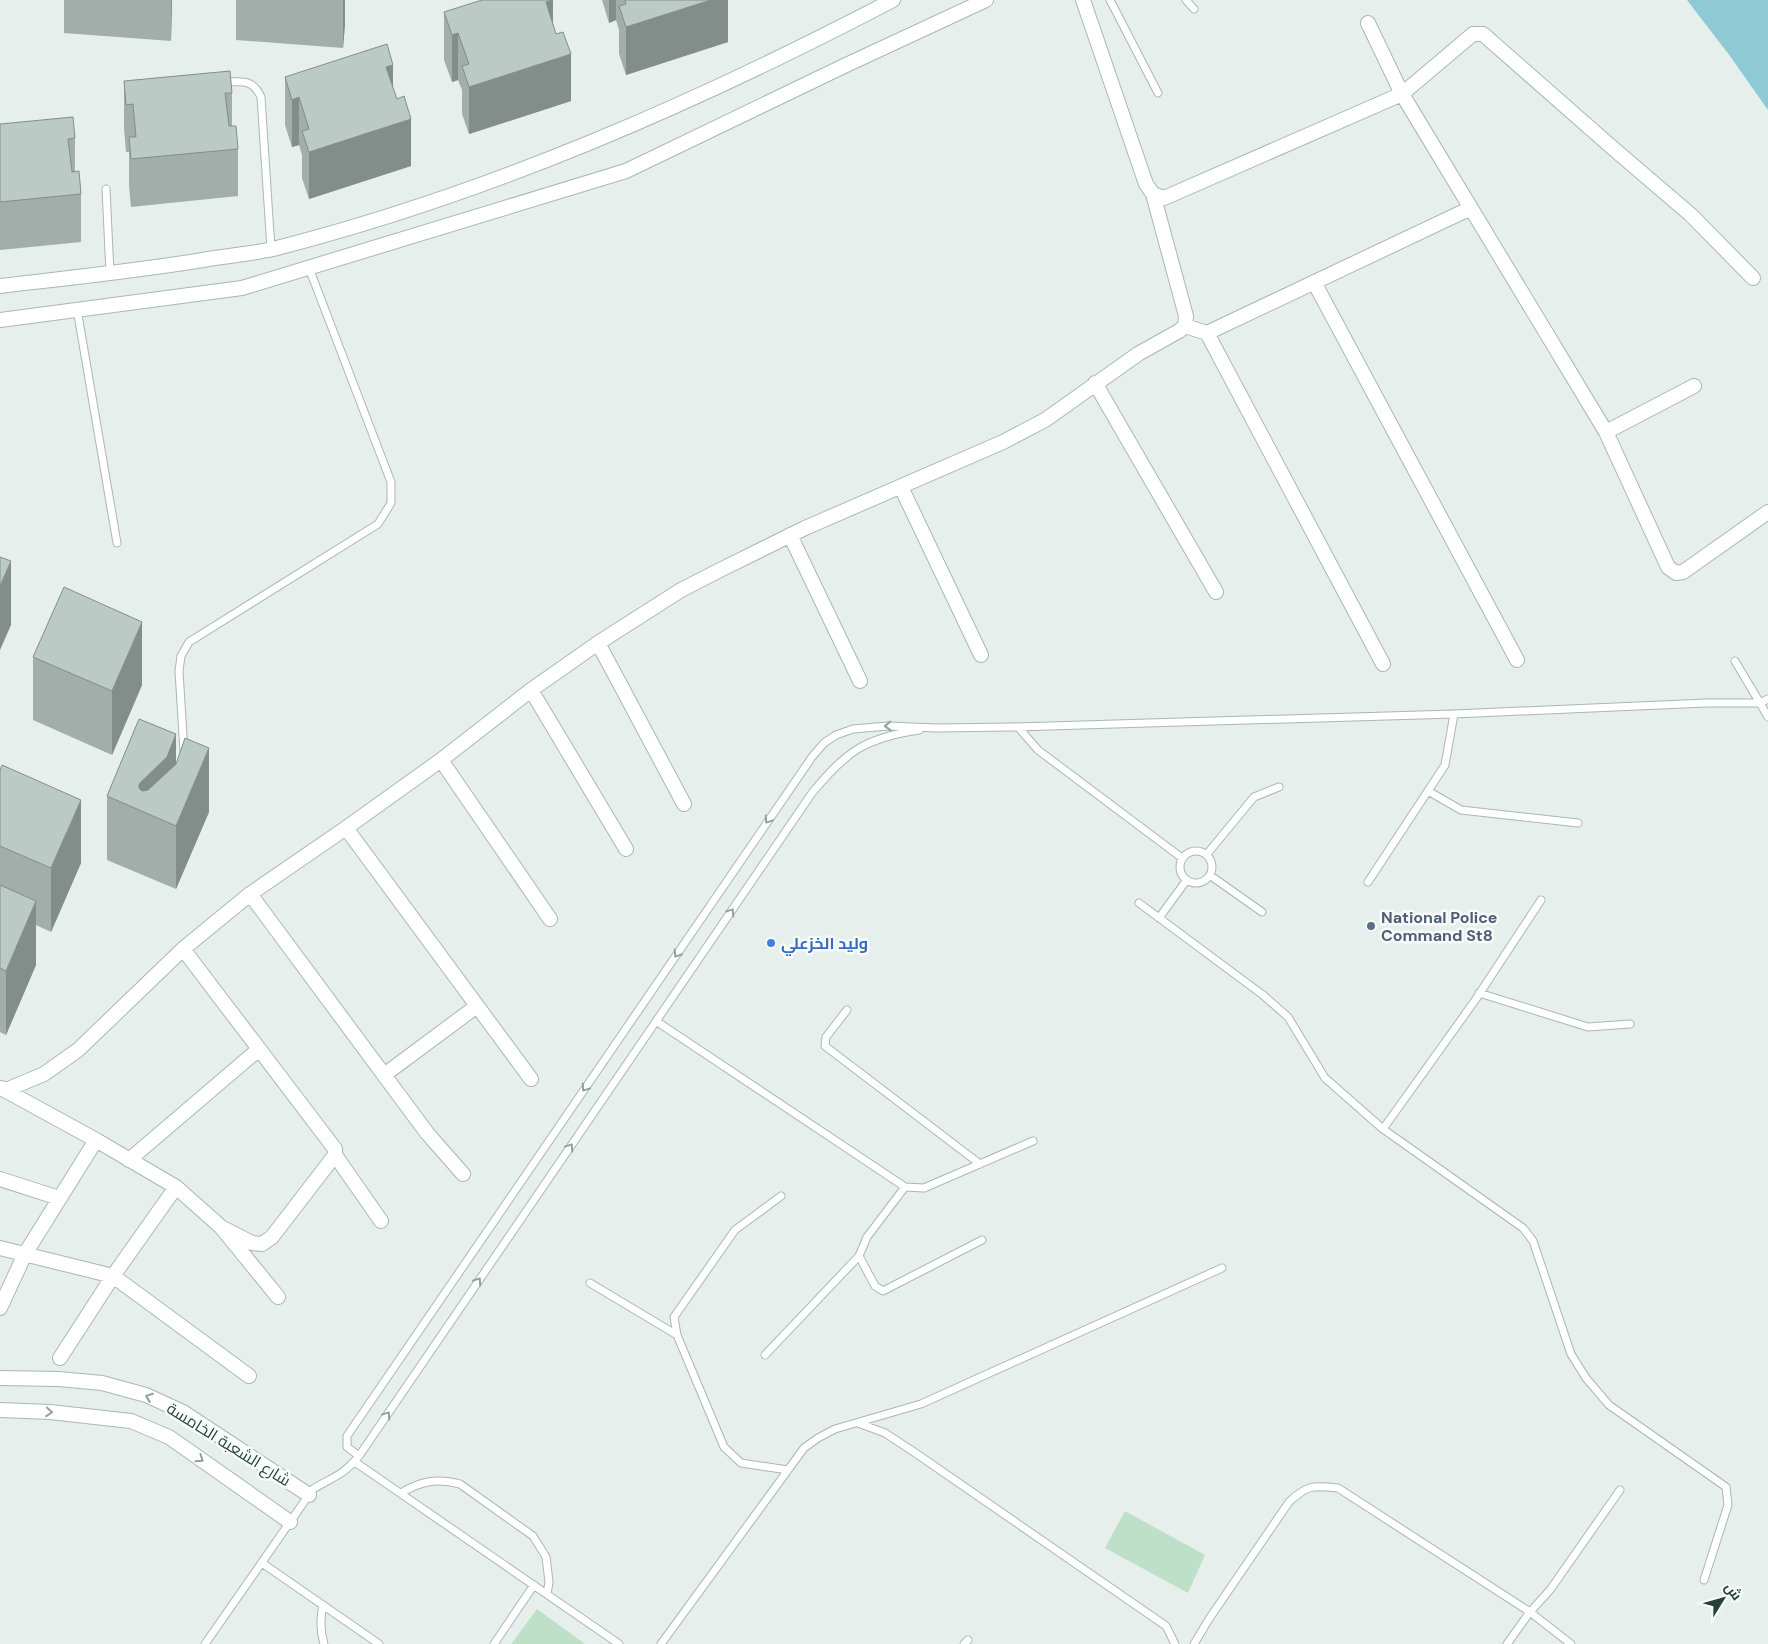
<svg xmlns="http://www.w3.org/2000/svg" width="1768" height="1644" viewBox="0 0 1768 1644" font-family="'DM Sans',Cairo,sans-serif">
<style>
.green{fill:#bfe0c8}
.water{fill:#8ec9d4}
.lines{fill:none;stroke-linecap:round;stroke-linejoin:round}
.lane-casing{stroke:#a8b8b2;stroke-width:9}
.street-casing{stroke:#a8b8b2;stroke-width:16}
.lane{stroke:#fff;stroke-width:7}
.street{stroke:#fff;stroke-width:14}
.wall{fill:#a1aea9}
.shaded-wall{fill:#838d89}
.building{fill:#bbcac4;stroke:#838d89}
.oneway{stroke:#92a09c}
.service-dot{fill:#5c6f8a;stroke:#f7fbf9;stroke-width:2}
.shop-dot{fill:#3f7fe0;stroke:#f7fbf9;stroke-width:2}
.labels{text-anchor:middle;stroke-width:5;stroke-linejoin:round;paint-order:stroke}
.service-label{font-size:16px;font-weight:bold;fill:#4e5e75;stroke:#f7fbf9;text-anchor:start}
.shop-label{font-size:16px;font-weight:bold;fill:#366cbe;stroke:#f7fbf9;text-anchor:start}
.street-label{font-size:16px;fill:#24423a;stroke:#f7fbf9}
</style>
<rect width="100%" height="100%" fill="#e6efeb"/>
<path class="green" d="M1125,1511L1205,1555L1188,1593L1105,1548Z
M537,1609L585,1644H511Z"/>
<path class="water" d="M1687,0H1768V110L1730,56Z"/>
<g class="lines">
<g class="lane-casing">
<path id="lane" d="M1110,0L1158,93
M1186,0L1194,9
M224,82C242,82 252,78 261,97L271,249
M106,189L110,273
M77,309L117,543
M1735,661L1760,703L1768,699
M1018,727L1038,750L1182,858
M184,752L179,671L181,656L189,642L378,524L391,503V482L309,268
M1428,791L1461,810L1578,823
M1180 867a16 16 0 1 1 32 0a16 16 0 1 1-32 0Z
M1207,854L1254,797L1279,787
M1211,876L1262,912
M1368,882L1445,765L1454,714
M1139,903L1263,995L1288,1017L1325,1078L1383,1129L1523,1228L1533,1241L1571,1354L1586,1378L1609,1405L1726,1487L1728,1505L1704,1580
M1159,918L1186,881
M1479,993L1588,1027L1630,1024
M847,1010L826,1037L825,1046L980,1164
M656,1021L905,1187L924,1188L1033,1141
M1383,1129L1476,999L1541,900
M781,1196L735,1230L674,1317L677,1335L724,1447L741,1463L788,1470
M859,1256L875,1286L883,1291L982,1240
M590,1283L677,1335
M765,1355L859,1256L867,1237L905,1187
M858,1423L885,1433L914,1452L1166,1626L1175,1644
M359,1456L347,1447V1436L812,757L824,743L836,735L853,729L888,726L936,728L1012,727L1454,714L1706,703H1760L1768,717
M355,1462L619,1644
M401,1493C421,1481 437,1478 460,1484L533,1536L546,1557L549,1582L547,1594
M262,1563L379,1644
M323,1605C320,1619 320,1631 324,1644
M205,1644L313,1489C333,1477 344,1475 359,1456L812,793C846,752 864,738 919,730
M494,1644L534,1585
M661,1644L804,1448L818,1438L835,1429L921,1404L1222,1268
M964,1644L968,1640
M1194,1644L1209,1619L1289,1502C1307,1485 1313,1485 1338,1488L1530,1612L1571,1644
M1507,1644L1530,1612L1550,1590L1620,1490"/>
</g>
<g class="street-casing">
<path id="street" d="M1083,0L1146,184L1153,194L1164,198L1402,94L1473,34H1483L1615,150L1691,215L1753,278
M1368,23L1402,94L1606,432L1668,567L1676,573L1683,572L1768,512
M1314,282L1517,660
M0,286C68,278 135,271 203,260C226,256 250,254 273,249C489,194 696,103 893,0
M0,320L242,288L626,171L844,66L986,0
M1185,326L1207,333L1471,208
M1207,333L1383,664
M1095,383L1216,592
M1606,432L1694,386
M901,487L981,655
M790,535L860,681
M598,643L684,804
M531,690L626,849
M441,760L550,919
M346,828L531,1079
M250,894L427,1133L463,1174
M183,949L335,1149V1155L272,1237L262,1244L252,1243L221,1227
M384,1075L477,1006
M1,1088L96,1140L176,1187L221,1227L278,1297
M6,1090L44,1074L78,1050L183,949L250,894L346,828L441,760L531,690L598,643L681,590L720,570L805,528L1003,442L1045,420L1138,354L1179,331L1185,326L1186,316L1153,194
M335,1155L381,1221
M129,1160L259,1049
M0,1179L59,1198
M0,1248L113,1276L249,1376
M0,1308L25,1254L96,1140
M60,1358L113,1276L176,1187
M0,1378L59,1379L102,1383L146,1395L183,1412L309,1495
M0,1410L50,1412L131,1421L169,1437L290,1522"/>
</g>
<use href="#lane" class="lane"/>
<use href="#street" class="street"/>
</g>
<path class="wall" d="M64,0H172L171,41L64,33Z
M236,0H345V24L343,48L236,40Z
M602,0H728V42L626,75L619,54V30L616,20L609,23Z
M444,12L553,23L571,101L469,134L462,114V90L458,80L452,82L444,60Z
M285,77L393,88L411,166L309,199L302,178V155L299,145L292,147L285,125Z
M124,81L232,93V126L238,149V196L131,207L129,185V152H126L124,129Z
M0,124L75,138V172L81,194V242L0,250Z
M33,657L142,685L112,755L33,720Z
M176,764L209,812L176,889L107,860V796Z
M0,770L81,863L51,932L36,925V965L6,1035L0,1032Z"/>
<path class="shaded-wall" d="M171,0H172L171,41Z
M343,0H345V24L343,48Z
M553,0V47L546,2Z
M609,0H616V20L609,23Z
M711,0H728V42L626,75V27Z
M458,33V80L452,82V35Z
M571,54V101L469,134V87Z
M393,65V112L386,67Z
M299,97V145L292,147V100Z
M411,119V166L309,199V152Z
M11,561V625L0,650V586Z
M142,622V685L112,755V691Z
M176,734V798L139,810V784Z
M209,748V812L176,889V826Z
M81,800V863L51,932V868Z
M36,901V965L6,1035V971Z"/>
<path class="building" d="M482,0H553L546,2L556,34L563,32L571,54L469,87L462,66L469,64L458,33L452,35L444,12Z
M625,0H711L626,27L619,6L626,4Z
M387,44L393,65L386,67L397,99L404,96L411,119L309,152L302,131L309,129L299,97L292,100L285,77Z
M230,71L232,93H225L229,126H236L238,149L131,159L129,137H136L133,104L126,105L124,81Z
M73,117L75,138L68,139L72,172L79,171L81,194L0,202V124Z
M0,557L11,561L0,586Z
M64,587L142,622L112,691L33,657Z
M139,719L176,734L167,757L139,784V788L142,791L148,790L176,764L185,738L209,748L176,826L107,796Z
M2,765L81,800L51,868L0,846V770Z
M0,885L36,901L6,971L0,968Z"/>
<defs><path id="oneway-chevron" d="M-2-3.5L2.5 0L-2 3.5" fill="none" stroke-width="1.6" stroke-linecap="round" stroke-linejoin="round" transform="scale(1.25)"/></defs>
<g class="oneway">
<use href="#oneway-chevron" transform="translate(888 726) rotate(178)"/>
<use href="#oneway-chevron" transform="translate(768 820) rotate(124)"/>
<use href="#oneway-chevron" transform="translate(731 912) rotate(-56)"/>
<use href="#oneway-chevron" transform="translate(677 954) rotate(124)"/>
<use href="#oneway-chevron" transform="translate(585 1088) rotate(124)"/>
<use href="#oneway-chevron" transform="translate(570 1147) rotate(-56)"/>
<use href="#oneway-chevron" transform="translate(478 1281) rotate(-56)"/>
<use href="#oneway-chevron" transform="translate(149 1397) rotate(-159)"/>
<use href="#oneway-chevron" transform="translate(49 1412) rotate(4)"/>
<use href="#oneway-chevron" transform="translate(387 1415) rotate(-56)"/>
<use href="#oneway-chevron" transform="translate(200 1459) rotate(35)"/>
</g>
<circle class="service-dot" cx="1371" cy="926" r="5"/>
<circle class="shop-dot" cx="771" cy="943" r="5"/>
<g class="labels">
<g class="service-label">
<text x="1381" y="923">National Police<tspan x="1381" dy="18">Command St8</tspan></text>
</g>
<g class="shop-label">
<text x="781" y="949">وليد الخزعلي</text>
</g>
<g class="street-label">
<text transform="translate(229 1444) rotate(32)" y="6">شارع الشعبة الخامسة</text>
</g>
</g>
<g transform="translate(1723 1599) rotate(53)" stroke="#f7fbf9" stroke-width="4" paint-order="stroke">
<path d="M0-4L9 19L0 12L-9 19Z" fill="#24423a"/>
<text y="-8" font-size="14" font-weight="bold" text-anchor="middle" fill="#24423a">ش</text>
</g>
</svg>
